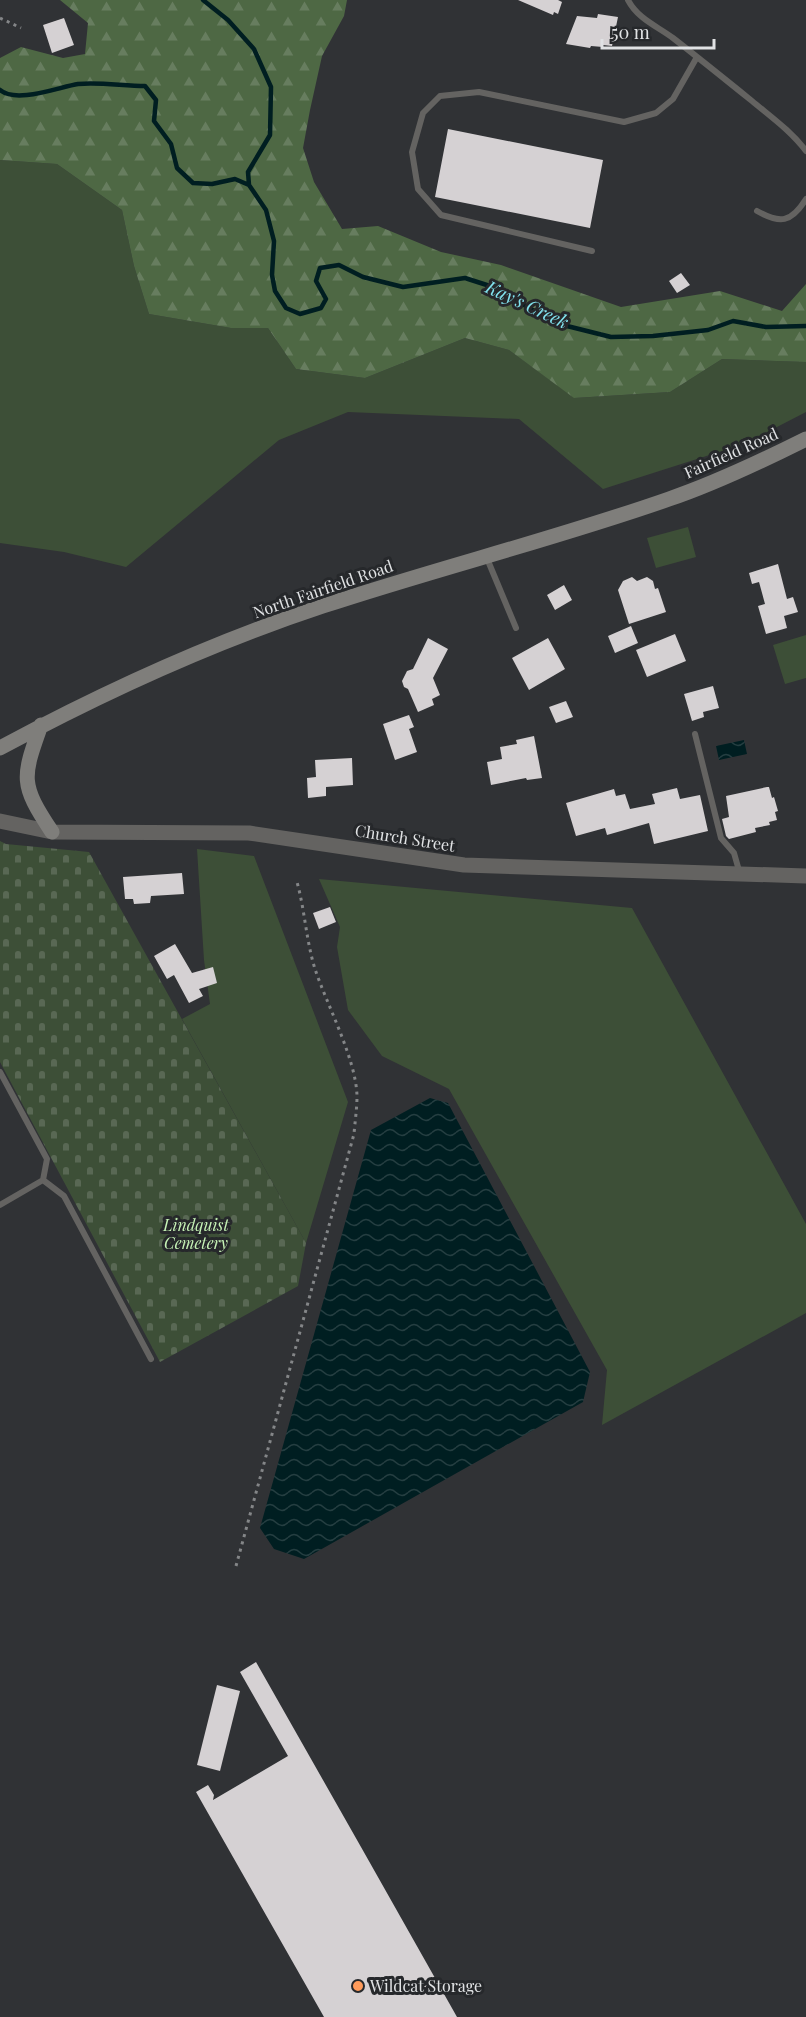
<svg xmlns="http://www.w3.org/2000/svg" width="806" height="2017" viewBox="0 0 806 2017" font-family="'Playfair Display',serif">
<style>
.green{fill:#3d4f37}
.forest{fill:url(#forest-firs)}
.cemetery{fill:url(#cemetery-stones)}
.water{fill:url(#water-waves)}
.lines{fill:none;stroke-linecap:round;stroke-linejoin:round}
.stream{stroke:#001e21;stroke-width:4.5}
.building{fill:#d5d1d3}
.path{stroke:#848688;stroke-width:3;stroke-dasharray:3 4.5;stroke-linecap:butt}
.service{stroke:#646361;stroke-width:6}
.tertiary{stroke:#646361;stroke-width:15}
.secondary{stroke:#7f7e7b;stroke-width:15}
.poi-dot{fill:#ff9b5b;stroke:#26282b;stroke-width:2}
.labels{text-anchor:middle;stroke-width:6;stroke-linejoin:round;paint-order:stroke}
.street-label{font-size:16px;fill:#e0e2e4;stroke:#26282b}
.park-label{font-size:16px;font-style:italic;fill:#c7f4b7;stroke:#26282b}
.poi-label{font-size:16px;fill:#e0e2e4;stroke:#26282b;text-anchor:start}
.water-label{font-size:18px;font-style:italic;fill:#82e3ef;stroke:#26282b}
</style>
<defs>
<pattern id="forest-firs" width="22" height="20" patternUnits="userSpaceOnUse" patternTransform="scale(1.5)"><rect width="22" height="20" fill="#4e6844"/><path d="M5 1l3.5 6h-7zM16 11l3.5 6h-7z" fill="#677d5f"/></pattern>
<pattern id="cemetery-stones" width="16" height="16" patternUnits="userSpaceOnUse" patternTransform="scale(1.5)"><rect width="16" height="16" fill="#3d4f37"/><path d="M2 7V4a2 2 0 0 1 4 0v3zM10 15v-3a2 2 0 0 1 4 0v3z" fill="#596854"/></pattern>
<pattern id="water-waves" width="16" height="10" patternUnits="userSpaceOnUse" patternTransform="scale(1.5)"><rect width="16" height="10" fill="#001e21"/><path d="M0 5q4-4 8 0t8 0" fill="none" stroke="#253e41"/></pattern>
</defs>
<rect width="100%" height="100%" fill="#303235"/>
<path class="green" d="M0,160L57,164L122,210L134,266L149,314L231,328H268L296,369L365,378L465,338L509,350L575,398L670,392L722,359L806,362V412L744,444L603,489L519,419L348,412L279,440L126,567L64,552L0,543Z
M688,527L696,557L656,568L647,538Z
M806,635V678L785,684L773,645Z
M197,849L254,856L348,1102L306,1243L182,1019L210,1004L204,960Z
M319,879L632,908L806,1224V1313L602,1425L607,1370L449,1089L382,1056L348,1010L337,947L340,927Z"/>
<path class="forest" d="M60,0H347L344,16L322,56L310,110L303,148L314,182L342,229L378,226L441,252L501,265L621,307L720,291L782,311L806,284V362L722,359L670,392L574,398L509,350L465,338L365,378L296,369L268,328H231L149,314L134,266L122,210L57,164L0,160V58L21,47L63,58L85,54L88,23Z"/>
<path class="cemetery" d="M0,841L6,844L89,852L306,1243L298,1286L160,1362L0,1062Z"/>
<path class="water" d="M744,740L747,754L719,760L716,746Z
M430,1098L448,1103L590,1372L583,1402L304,1559L274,1549L260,1528L371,1130Z"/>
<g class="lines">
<path class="stream" d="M203,0L228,20L254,49L271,87L270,135L248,172L249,185L266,210L274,241L272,275L275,291L286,308L300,314L321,308L326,299L316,281L320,268L339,265L363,277L403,287L465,278L493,287L555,323L611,337L653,336L708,330L733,321L766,327L806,326
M0,90C16,104 59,87 78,84C100,82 124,86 145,86L156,100L154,121L171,144L177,168L193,183L212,184L235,179L249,185"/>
</g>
<path class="building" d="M518,0H558L562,2L558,14L554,12L553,15Z
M598,14L618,17L612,46L603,45V47L591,46L590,48L566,44L577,16L597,18Z
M64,18L74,45L52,53L43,25Z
M448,129L603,160L590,228L435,197Z
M681,273L690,285L677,293L669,281Z
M778,564L787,599L793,597L798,612L784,616L787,628L766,634L758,606L765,604L759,582L752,584L749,573Z
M632,577L637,581L647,577L653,581L655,589L658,588L666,612L629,624L618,590L623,581Z
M564,585L572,600L555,610L547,595Z
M631,626L638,643L615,653L608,636Z
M675,634L686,661L647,677L636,650Z
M428,638L448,649L433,678L440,695L432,699L434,705L418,712L408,689L404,687L402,681L407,671L413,669Z
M548,638L565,669L529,690L512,658Z
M713,686L719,708L703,712L704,717L692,721L684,694Z
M566,701L573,717L556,723L549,707Z
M409,715L414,727L409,729L417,752L395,760L383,724Z
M534,736L542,778L527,780L526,778L491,785L487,762L502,759L500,747L517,744L516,740Z
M352,758L353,785L326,787V796L308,798L307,778L316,777L315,760Z
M767,787H769L772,798L774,797L778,811L775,812L777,820L769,822L770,825L755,828L756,832L729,839L726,836L722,819L729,817L726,796Z
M677,788L680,799L700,795L708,831L654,844L649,823L607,835L605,828L576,836L566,803L614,789L616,796L625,794L630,809L655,804L652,794Z
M182,873L184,894L151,896L150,903L134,904L133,899H125L123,877Z
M330,907L336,922L319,929L313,913Z
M175,944L192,973L213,967L217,983L199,989L203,996L189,1003L174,975L167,979L154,956Z
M256,1662L361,1847L457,2017H324L196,1792L208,1785L214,1795L213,1800L288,1756L240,1672Z
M217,1685L240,1691L220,1771L197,1765Z"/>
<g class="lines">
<path class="path" d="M0,18L21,28
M236,1566L354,1134C355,1121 357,1109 357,1096C356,1059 327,1005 315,969C306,940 305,911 297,882"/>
<path class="service" d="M628,0C638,19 657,26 673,38C700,59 726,80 752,101C771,117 791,131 806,151
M757,211C780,224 791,223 806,199
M592,251L441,215L418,189L412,152L423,113L440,96L479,92L624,122L656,113L673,99L697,57
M486,556L516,628
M695,734L721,838L734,853L740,874
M0,1072L47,1159L43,1180L0,1205
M43,1180L64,1196L151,1359"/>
<path class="tertiary" d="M0,821L52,832L249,833L464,865L806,876"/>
<path class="secondary" d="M41,725C22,778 20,784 52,832
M0,748C104,692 211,643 323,606C438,568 555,539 669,499C716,483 762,461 806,439"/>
</g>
<circle class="poi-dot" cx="358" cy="1986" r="6"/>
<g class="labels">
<g class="street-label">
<text transform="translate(731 453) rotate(-24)" y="6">Fairfield Road</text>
<text transform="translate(323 589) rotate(-19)" y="6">North Fairfield Road</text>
<text transform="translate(405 838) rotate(9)" y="6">Church Street</text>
</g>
<g class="park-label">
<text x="196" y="1231">Lindquist<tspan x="196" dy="18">Cemetery</tspan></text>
</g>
<g class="poi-label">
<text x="370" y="1992">Wildcat Storage</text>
</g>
<g class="water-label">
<text transform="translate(527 305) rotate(25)" y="6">Kay's Creek</text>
</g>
</g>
<path d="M602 39v9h112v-9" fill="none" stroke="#e0e2e4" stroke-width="3"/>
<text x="611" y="39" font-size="18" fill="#e0e2e4" stroke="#26282b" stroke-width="4.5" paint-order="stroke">50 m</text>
</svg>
